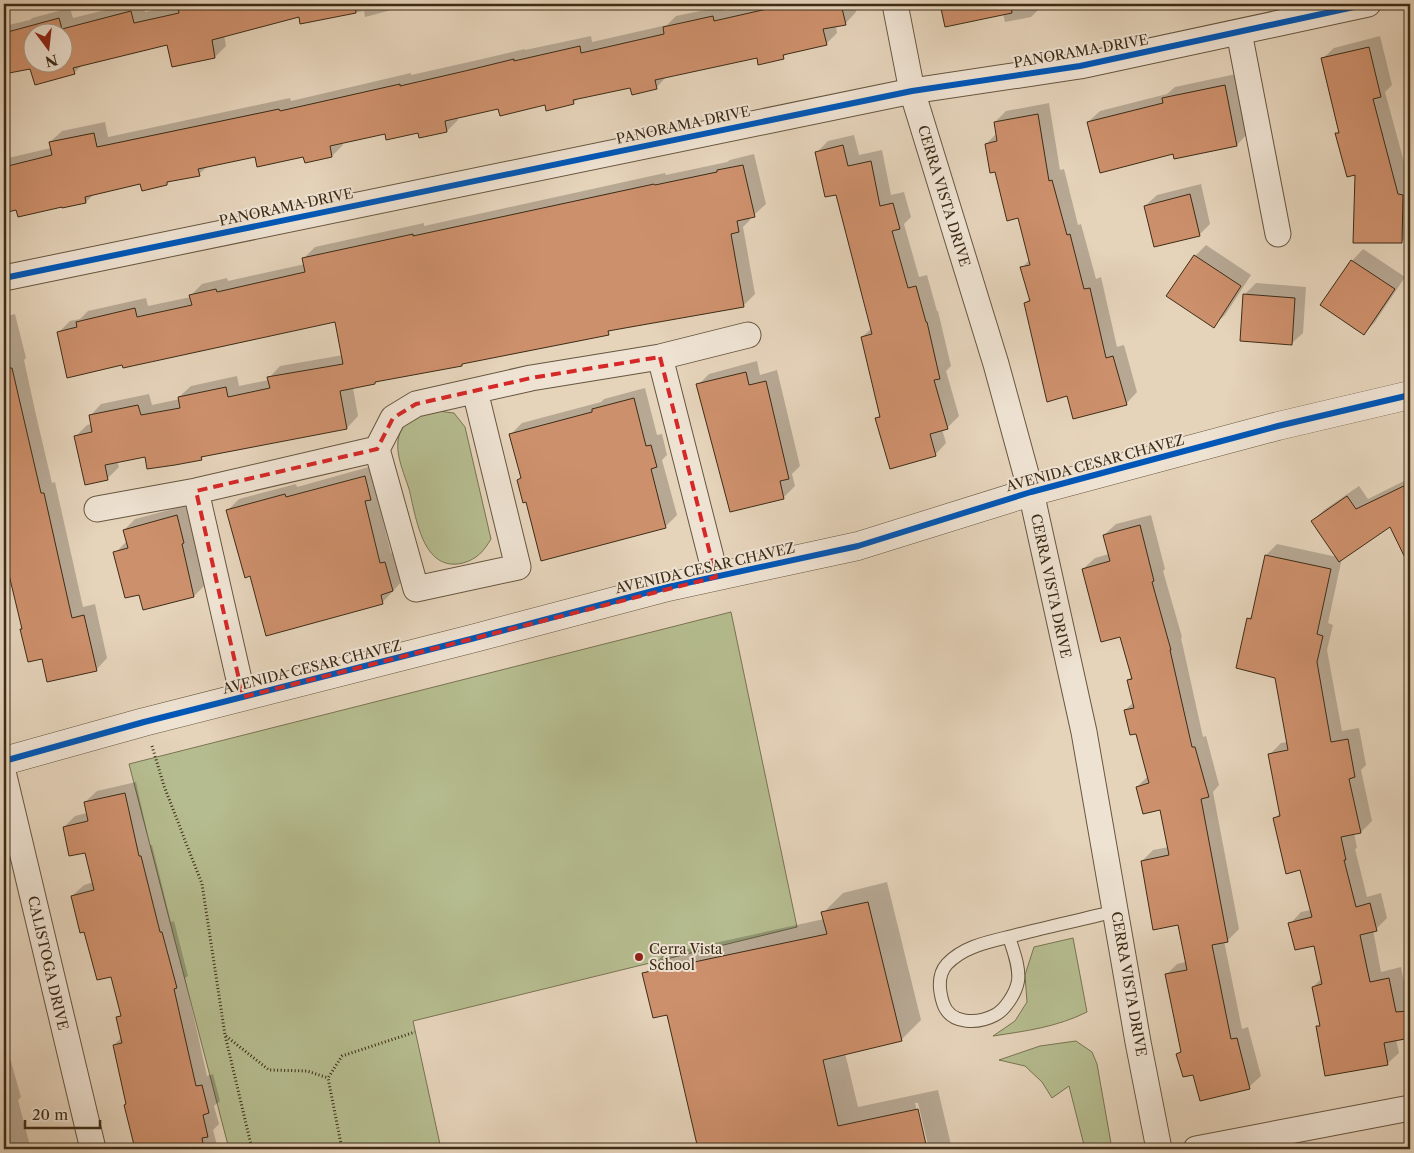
<svg xmlns="http://www.w3.org/2000/svg" width="1414" height="1153" viewBox="0 0 1414 1153" font-family="'Libre Caslon Text',serif">
<style>
.green{fill:#b5bc8f;stroke:#797452}
.shadow{fill:#0003;fill-rule:evenodd}
.building{fill:#cd906c;stroke:#3d2c16;fill-rule:evenodd}
.lines{fill:none;stroke-linecap:round;stroke-linejoin:round}
.service-casing{stroke:#67563f;stroke-width:14}
.minor-casing{stroke:#67563f;stroke-width:27}
.tertiary-casing{stroke:#67563f;stroke-width:29}
.path{stroke:#3d2c16;stroke-width:3;stroke-dasharray:1 2.5;stroke-linecap:butt}
.service{stroke:#eee2d2;stroke-width:12}
.minor{stroke:#eee2d2;stroke-width:25}
.tertiary{stroke:#eee2d2;stroke-width:28}
.cycleway-casing{stroke:#eee2d2;stroke-width:9}
.cycleway{stroke:#0057b8;stroke-width:6}
.marked{fill:none;stroke:#d62828;stroke-width:4;stroke-dasharray:10 6;stroke-linejoin:round}
.poi-dot{fill:#8f2418;stroke:#eee2d2;stroke-width:2}
.labels{text-anchor:middle;stroke-width:4;stroke-linejoin:round;paint-order:stroke}
.street-label{font-size:14px;fill:#3d2c16;stroke:#eee2d2}
.poi-label{font-size:14px;fill:#3d2c16;stroke:#eee2d2;text-anchor:start}
</style>
<rect width="100%" height="100%" fill="#e5d3ba"/>
<filter id="stains"><feTurbulence type="fractalNoise" baseFrequency=".004" numOctaves="4"/><feColorMatrix values="0 0 0 0 .2 0 0 0 0 .09 0 0 0 0 .02 0 0 0 .5 -.17"/></filter>
<radialGradient id="worn" r=".72"><stop offset=".6" stop-color="#630" stop-opacity="0"/><stop offset="1" stop-color="#630" stop-opacity=".3"/></radialGradient>
<path class="green" d="M437,411L454,413L465,427L491,539C484,551 477,559 463,563C422,573 416,516 409,489C404,473 393,450 400,433C406,417 422,415 437,411Z
M731,612L797,927L413,1021L441,1149H229L129,764Z
M1073,938L1087,1012C1057,1027 1026,1031 993,1036L1015,1021L1027,1002L1025,975L1034,947Z
M1076,1041L1092,1052L1097,1064L1112,1149H1085L1069,1086L1052,1098L1042,1082L1025,1066L999,1060L1040,1046Z"/>
<path class="shadow" d="M129,4H143L145,12L179,5L178,4H414L365,17L364,11L301,23L300,15L224,35L226,46L215,57L168,43L83,64L74,73L31,67L4,73V26L30,20L32,18L70,8L73,18ZM32,32H62V62H32Z
M754,4H855L856,12L845,24L836,26L837,33L826,44L788,53L783,57L758,56L667,76L656,88L631,86L579,98L573,103L499,107L457,117L458,120L447,131L386,132L342,142L343,145L332,156H256L208,166L199,174L170,180L167,184L141,182L95,193L86,202L17,208L4,212V159L51,148L50,142L62,131L105,122L108,137L290,98L291,101L411,73V75L478,60L525,49V50L591,36L592,42L667,25L676,16L724,6L725,11Z
M941,4H1061L1038,10L1031,17L1005,22L1003,14L946,26Z
M1380,36L1392,85L1385,92L1410,184V233L1401,242L1356,173L1337,134L1340,131L1322,59L1334,48Z
M1236,74L1248,133L1237,145L1174,153L1088,122L1100,111L1167,94L1175,87Z
M1049,103L1060,170L1064,169L1078,225L1081,224L1096,279L1101,277L1117,347L1124,345L1137,392L1126,404L1068,395L1025,303L1030,298L1022,268L1030,259L1019,217L996,171L986,144L997,133L995,122L1006,111Z
M854,135L859,155L882,150L891,195L904,192L911,217L904,224L919,277L927,275L937,311H938L951,366L946,371L959,416L947,428L942,429L946,443L935,455L877,418L880,415L862,337L872,328L837,193L817,152L828,141Z
M754,154L766,204L754,215L749,217L750,220L743,227L755,294L744,305L612,329L608,333L377,381L374,383L353,388L358,416L347,428L204,456L201,459L146,456L117,461L119,467L108,478L75,437L87,425L92,424L90,416L101,404L149,394L152,405L180,399L179,397L191,386L237,376L239,386L269,380V378L280,366L343,355L336,320L123,363L58,333L70,321L80,319L88,311L146,298L148,306L191,297V295L202,284L227,278L228,281L305,264L303,259L315,247L424,223V226L665,173L666,175L727,162L730,160Z
M1201,184L1210,224L1199,235L1145,206L1157,195Z
M1206,245L1251,275L1225,315L1213,326L1195,256Z
M1363,249L1405,277L1375,322L1364,333L1352,261Z
M1256,283L1306,287L1303,333L1291,344L1244,295Z
M15,314L26,358L24,360L36,415L52,483L55,482L83,607L95,604L107,658L96,670L43,657L23,628L4,552V517L7,513L4,499V317Z
M757,361L760,375L777,370L800,466L792,474L795,486L784,497L731,511L698,385L709,374Z
M645,388L657,435L662,434L667,455L662,460L677,515L665,527L526,501L518,480L522,476L511,434L522,423L601,402L604,399Z
M376,465V493L391,553L397,551L404,579L382,603L251,575L228,510L239,499L296,484L297,487Z
M1410,478V542L1401,546L1391,525L1342,558L1328,623L1333,625L1327,650L1342,731L1359,728L1366,765L1361,770L1372,821L1361,832L1354,833L1357,848L1355,849L1367,897L1381,893L1387,918L1376,929L1373,930L1381,972L1401,967L1408,1002L1410,1001V1037L1396,1039L1399,1053L1387,1064L1318,1027L1321,1024L1313,987L1322,978L1315,944L1290,924L1301,912L1311,910L1301,869L1275,818L1281,812L1270,754L1281,743L1288,742L1277,677L1249,619L1253,614L1266,555L1277,544L1337,557L1313,521L1324,510L1359,486L1368,499Z
M188,505L195,530L193,533L205,585L194,596L140,593L115,553L127,541L124,530L135,519Z
M1151,515L1165,569L1163,571L1182,637L1181,638L1203,737L1206,736L1219,785L1213,792L1239,929L1227,941H1224L1242,1029L1248,1027L1261,1076L1249,1087L1194,1073L1178,1054L1182,1050L1166,975L1177,964L1186,962L1179,924L1142,861L1153,850L1169,847L1161,808L1137,787L1148,776L1137,732L1125,710L1134,702L1128,680L1132,676L1121,635L1083,569L1095,558L1109,554L1104,535L1116,524Z
M136,782L150,845H152L171,922L174,921L188,976L185,978L207,1076L213,1074L220,1101L214,1106L219,1124L213,1130L218,1149H157L152,1126L127,1103L114,1045L122,1037L118,1018L122,1014L112,975L85,930L72,896L84,885L94,882L86,851L64,827L75,816L87,813L85,802L97,791Z
M887,882L921,1020L901,1040L845,1053L858,1107L938,1090L952,1149H929L918,1103H915L926,1149H700L668,1014L644,974L664,954L824,919L823,913L843,893Z
M4,1037L21,1097L18,1100L30,1146L27,1149H4Z
M1410,1145V1149H1388Z"/>
<path class="building" d="M177,4H355L356,13L300,24L299,17L212,40L215,58L172,67L167,45L73,68L75,74L35,85L30,69L4,74V33L59,18L62,29L131,11L134,23L179,13ZM32,32H62V62H32Z
M789,4H841L846,25L823,29L827,45L783,55L784,59L758,65L757,58L655,80L657,89L632,95L630,88L573,100L574,104L546,111L545,105L500,116L498,109L445,121L447,132L419,138L418,133L386,140L385,134L330,146L332,157L305,163L303,157L257,167L255,157L198,169L200,176L167,182V185L142,191L140,184L85,197L86,203L62,208V207L18,217L16,210L4,213V167L52,155L49,142L94,133L97,147L279,109L280,111L400,84V86L465,71L514,59V61L580,46L581,53L664,34L663,27L713,16L714,21Z
M940,4H1011L1012,13L945,27Z
M1369,47L1381,97L1373,99L1398,194L1403,195L1402,243H1353L1355,175L1347,177L1335,133H1339L1321,58Z
M1225,85L1237,146L1174,159L1173,154L1100,173L1087,122L1163,103L1162,98Z
M1038,114L1049,181L1052,180L1067,235L1070,234L1084,289L1090,288L1106,358L1113,356L1127,405L1073,419L1067,396L1047,402L1024,303L1030,301L1020,267L1030,265L1018,218L1007,221L995,172L990,173L985,144L997,141L994,122Z
M843,145L848,166L871,161L880,206L893,203L900,229L892,231L908,288L916,286L926,322H927L940,379L934,380L948,429L930,434L936,456L890,469L875,418L880,417L861,337L872,334L836,195L825,197L815,152Z
M743,165L755,217L737,221L739,232L731,234L744,307L608,331L609,335L462,364V366L375,382V384L340,391L347,429L201,457L202,460L175,465L147,469L145,457L105,465L108,480L85,485L74,436L92,432L89,415L138,405L141,415L180,408L178,397L226,387L228,397L270,388L267,377L343,364L335,322L123,368L122,365L67,378L57,332L77,327L76,322L135,308L137,317L192,305L189,295L216,289L217,292L305,272L302,258L413,234V236L654,184L655,185L717,172V170Z
M1190,194L1200,236L1154,247L1144,206Z
M1194,255L1241,286L1214,328L1166,296Z
M1351,260L1395,289L1364,335L1320,305Z
M1243,294L1295,298L1292,345L1240,341Z
M4,368H12L41,493H44L72,618L84,615L97,671L47,682L42,659L28,662L20,629H22L4,554Z
M746,372L749,385L766,381L789,479L780,481L784,499L730,512L696,384Z
M634,398L646,446L651,445L657,467L651,469L666,528L541,561L526,502L523,503L517,480L521,478L509,434L592,412V409Z
M365,476L371,500L365,501L380,563L385,562L393,591L381,595L383,604L266,636L250,576L245,578L226,510L285,494L286,497Z
M1410,483V568L1390,527L1339,562L1311,521L1347,496L1356,509Z
M177,515L184,543L182,544L194,597L143,610L139,595L125,598L113,552L128,548L123,530Z
M1140,525L1154,581L1152,582L1171,650H1170L1192,747H1195L1209,797L1201,799L1228,942L1212,945L1231,1039L1237,1038L1250,1089L1200,1101L1193,1075L1183,1077L1176,1054L1181,1052L1165,974L1187,970L1178,925L1153,930L1141,861L1169,855L1160,810L1143,814L1136,787L1149,783L1136,734L1130,735L1124,710L1134,708L1127,680L1132,679L1120,637L1101,642L1082,569L1110,561L1103,535Z
M1265,555L1331,569L1317,634L1323,636L1317,662L1331,742L1348,739L1355,777L1349,779L1361,833L1341,837L1346,860H1344L1356,907L1370,903L1377,931L1360,935L1370,982L1389,978L1396,1012L1407,1011L1410,1033V1038L1384,1043L1388,1065L1325,1076L1316,1026H1320L1312,987L1322,984L1314,946L1295,950L1288,923L1312,917L1300,870L1286,874L1273,818L1280,816L1268,754L1288,750L1275,678L1236,668L1247,618L1251,619Z
M125,793L139,856H141L160,932H162L177,988L174,989L196,1086L202,1085L209,1113L203,1115L208,1137L202,1138L204,1149H135L124,1105L126,1104L113,1045L122,1043L116,1017L121,1016L111,977L97,980L84,932L80,933L71,896L94,890L85,853L69,856L63,827L88,821L84,802Z
M868,902L902,1041L823,1060L838,1126L918,1109L927,1149H698L667,1015L653,1018L642,973L827,934L821,912Z"/>
<g class="lines">
<g class="service-casing">
<path id="service" d="M1009,937C1013,950 1020,967 1018,981C1016,993 1005,1010 995,1015C978,1024 950,1025 943,1003C939,990 937,975 947,964C966,944 995,941 1020,934C1052,926 1084,919 1116,911"/>
</g>
<g class="minor-casing">
<path id="minor" d="M895,4L912,91L996,364L1031,492L1084,732L1138,1042L1159,1149
M1239,32L1278,234
M4,278L912,91L1080,66L1368,4
M660,357L716,577
M377,449L416,589L518,567L475,391
M196,491L243,697
M97,509L196,491L377,449L393,418L416,404L531,378L660,357L748,335
M4,776L93,1149
M1196,1149L1410,1108"/>
</g>
<g class="tertiary-casing">
<path id="tertiary" d="M4,761L144,722L471,639L668,587L858,546L1031,492L1278,426L1410,395"/>
</g>
<path class="path" d="M152,746L164,786L202,884L225,1035L252,1149
M226,1036L269,1070L307,1071L328,1078
M342,1149L328,1078L342,1056L415,1032"/>
<use href="#service" class="service"/>
<use href="#minor" class="minor"/>
<use href="#tertiary" class="tertiary"/>
<g class="cycleway-casing">
<path id="cycleway" d="M4,278L912,91L1080,66L1368,4
M4,761L144,722L471,639L668,587L858,546L1031,492L1278,426L1410,395"/>
</g>
<use href="#cycleway" class="cycleway"/>
</g>
<path class="marked" d="M660,357L716,577L243,697L196,491L377,449L393,418L416,404L531,378Z"/>
<circle class="poi-dot" cx="639" cy="957" r="5"/>
<g class="labels">
<g class="street-label">
<text transform="translate(1081 51) rotate(-10)" y="5">PANORAMA DRIVE</text>
<text transform="translate(683 125) rotate(-12)" y="5">PANORAMA DRIVE</text>
<text transform="translate(944 196) rotate(73)" y="5">CERRA VISTA DRIVE</text>
<text transform="translate(286 207) rotate(-12)" y="5">PANORAMA DRIVE</text>
<text transform="translate(1095 463) rotate(-15)" y="5">AVENIDA CESAR CHAVEZ</text>
<text transform="translate(705 568) rotate(-13)" y="5">AVENIDA CESAR CHAVEZ</text>
<text transform="translate(1051 586) rotate(78)" y="5">CERRA VISTA DRIVE</text>
<text transform="translate(312 667) rotate(-14)" y="5">AVENIDA CESAR CHAVEZ</text>
<text transform="translate(48 963) rotate(77)" y="5">CALISTOGA DRIVE</text>
<text transform="translate(1129 984) rotate(80)" y="5">CERRA VISTA DRIVE</text>
</g>
<g class="poi-label">
<text x="649" y="954">Cerra Vista<tspan x="649" dy="16">School</tspan></text>
</g>
</g>
<rect width="1414" height="1153" fill="none" stroke="#e5d3ba" stroke-width="20"/>
<rect x="5" y="5" width="1404" height="1143" fill="none" stroke="#3d2c16" stroke-width="2.5"/>
<rect x="10" y="10" width="1394" height="1133" fill="none" stroke="#3d2c16"/>
<g transform="translate(48 48) rotate(165)"><circle r="24" fill="#eee2d2" stroke="#a79987"/>
<path d="M0-4L9 19L0 12L-9 19Z" fill="#8f2418"/>
<text y="-8" font-size="14" font-weight="bold" text-anchor="middle" fill="#3d2c16">N</text>
</g>
<path d="M25 1120v8h75v-8" fill="none" stroke="#3d2c16" stroke-width="2.5"/>
<text x="32" y="1120" font-size="15" fill="#3d2c16" stroke="#eee2d2" stroke-width="4" paint-order="stroke">20 m</text>
<rect width="100%" height="100%" filter="url(#stains)"/>
<rect width="100%" height="100%" fill="url(#worn)"/>
</svg>
